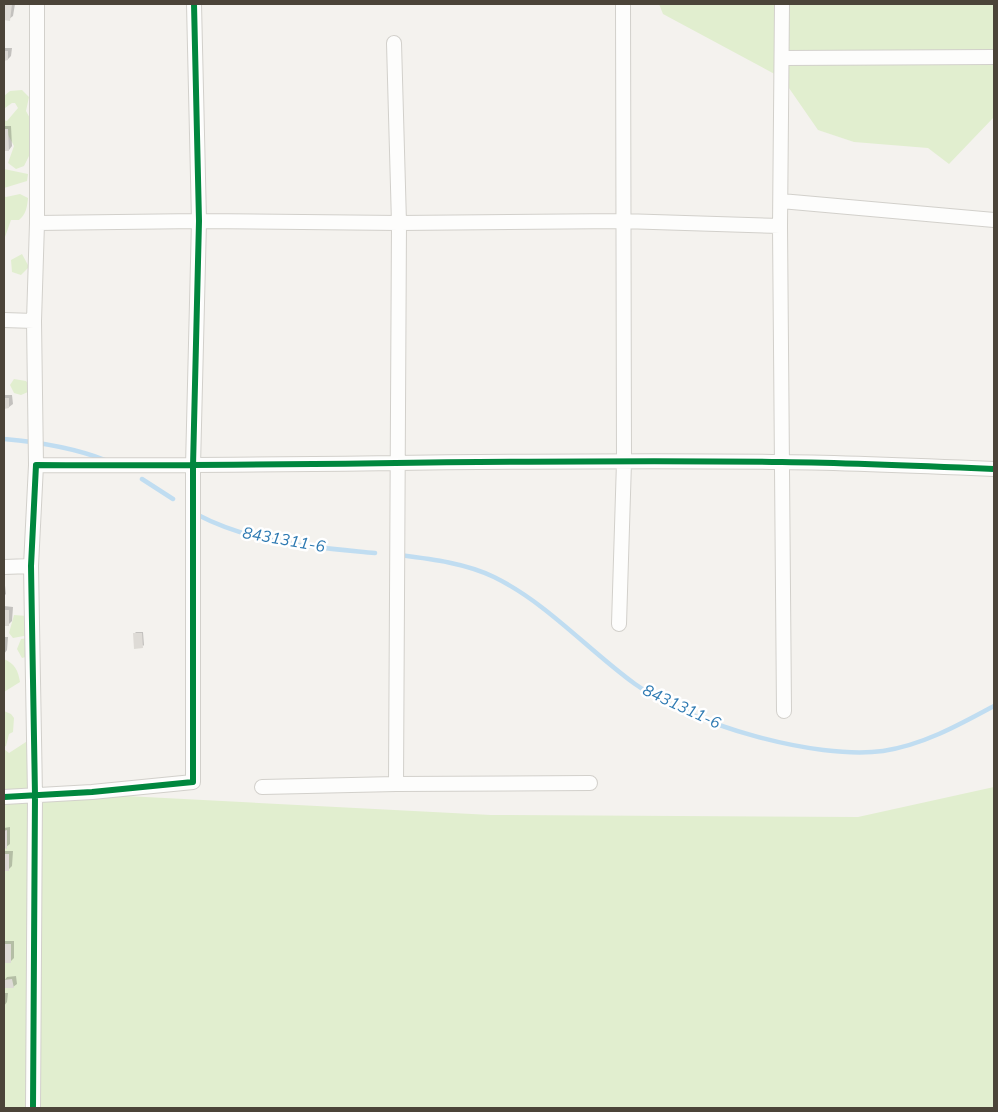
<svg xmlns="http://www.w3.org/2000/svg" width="998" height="1112" viewBox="0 0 998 1112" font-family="'Nunito Sans',sans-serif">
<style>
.green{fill:#e1eecf}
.shadow{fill:#0003}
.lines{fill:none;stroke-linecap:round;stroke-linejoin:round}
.stream{stroke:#c0ddf1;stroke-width:4.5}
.building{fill:#dedbd6}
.street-casing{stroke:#d2d0cb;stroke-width:16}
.street{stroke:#fdfdfc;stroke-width:14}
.cycleway-casing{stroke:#fff;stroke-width:9}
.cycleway{stroke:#00873e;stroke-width:6}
.labels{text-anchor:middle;stroke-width:5;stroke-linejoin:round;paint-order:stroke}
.water-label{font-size:16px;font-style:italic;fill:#2e7ab2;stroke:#fff}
</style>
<rect width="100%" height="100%" fill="#f4f2ee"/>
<path class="green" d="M659,4H994V117L949,164L928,148L854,142L818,130L782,78L663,14Z
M22,90L29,97L26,111L32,122V145L29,156L24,166L16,169L8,163L14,146L7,133L4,131V120L7,121L18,108L15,103H12L5,108L4,96L10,91Z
M4,169L28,174L27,181L4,188Z
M20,194L28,198C27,208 26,214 19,220H11L5,237H4V196L6,197Z
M22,254L29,267L21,275L12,272L11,260Z
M14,379L26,381L29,385L28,392L21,395L14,393L10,385Z
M14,615L27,616L29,635L13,638L9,633Z
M30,638L40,653L22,658L17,649L21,639Z
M4,659C15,664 18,670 20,682L4,692Z
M4,711L11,714L14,718L13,732L9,734L6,746L4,747Z
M29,740L30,791L491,815L858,817L994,787V1108H4V749L9,753Z"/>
<path class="shadow" d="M4,4H15L13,16L9,19H4Z
M4,48H12L11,56L8,59H4Z
M4,126H11L12,146L9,150H4Z
M4,395H12L13,404L9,407H4Z
M4,577L6,594L4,596Z
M4,606L13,607L12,621L8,625L4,624Z
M136,632H143L144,645L143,646L134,634Z
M4,637H8L7,650L4,654Z
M10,827V844L6,847H4V828Z
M4,851H13L12,866L8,870H4Z
M4,941H14V958L10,962L4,961Z
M16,976L17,984L13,987H4V981L7,977Z
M4,993H8L7,1002L4,1006Z"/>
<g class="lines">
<path class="stream" d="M4,439C38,442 72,447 105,460
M142,479L173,499
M196,514C253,544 312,547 375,553
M399,555C431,559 465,563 494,577C547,603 588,650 635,684C690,724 815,760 883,751C923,745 959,725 994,706"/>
</g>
<path class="building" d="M4,4H12L10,21L4,20Z
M4,51H8V60L4,61Z
M4,129H8L9,151H4Z
M4,398H9V408L4,409Z
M4,610H9V626H4Z
M133,633H142L143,648L134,649Z
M7,830V849L4,848V831Z
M4,854H9V871H4Z
M4,944H11V963H4Z
M12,979L14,988H4V980Z"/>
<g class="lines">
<g class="street-casing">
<path id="street" d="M782,4L780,226L784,711
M394,43L399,223L396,784
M782,58L994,57
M781,201L994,220
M37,223L199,221L399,223L622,221L780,226
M4,320L34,321L37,223V4
M34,321L36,465
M4,567L31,566
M619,624L624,462L623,4
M262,787L396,784L590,783
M4,797L92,792L193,782V466L199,221L194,4
M33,1108L35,795L31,566L36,465C285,467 534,458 782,462C853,463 924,466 994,469"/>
</g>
<use href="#street" class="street"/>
<g class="cycleway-casing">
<path id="cycleway" d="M4,797L92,792L193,782V466L199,221L194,4
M33,1108L35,795L31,566L36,465C285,467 534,458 782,462C853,463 924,466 994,469"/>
</g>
<use href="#cycleway" class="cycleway"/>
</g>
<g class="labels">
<g class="water-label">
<text transform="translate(284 539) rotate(10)" y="6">8431311-6</text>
<text transform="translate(682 706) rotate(25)" y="6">8431311-6</text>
</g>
</g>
<rect width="998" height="1112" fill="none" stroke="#4b4439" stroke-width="10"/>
</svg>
